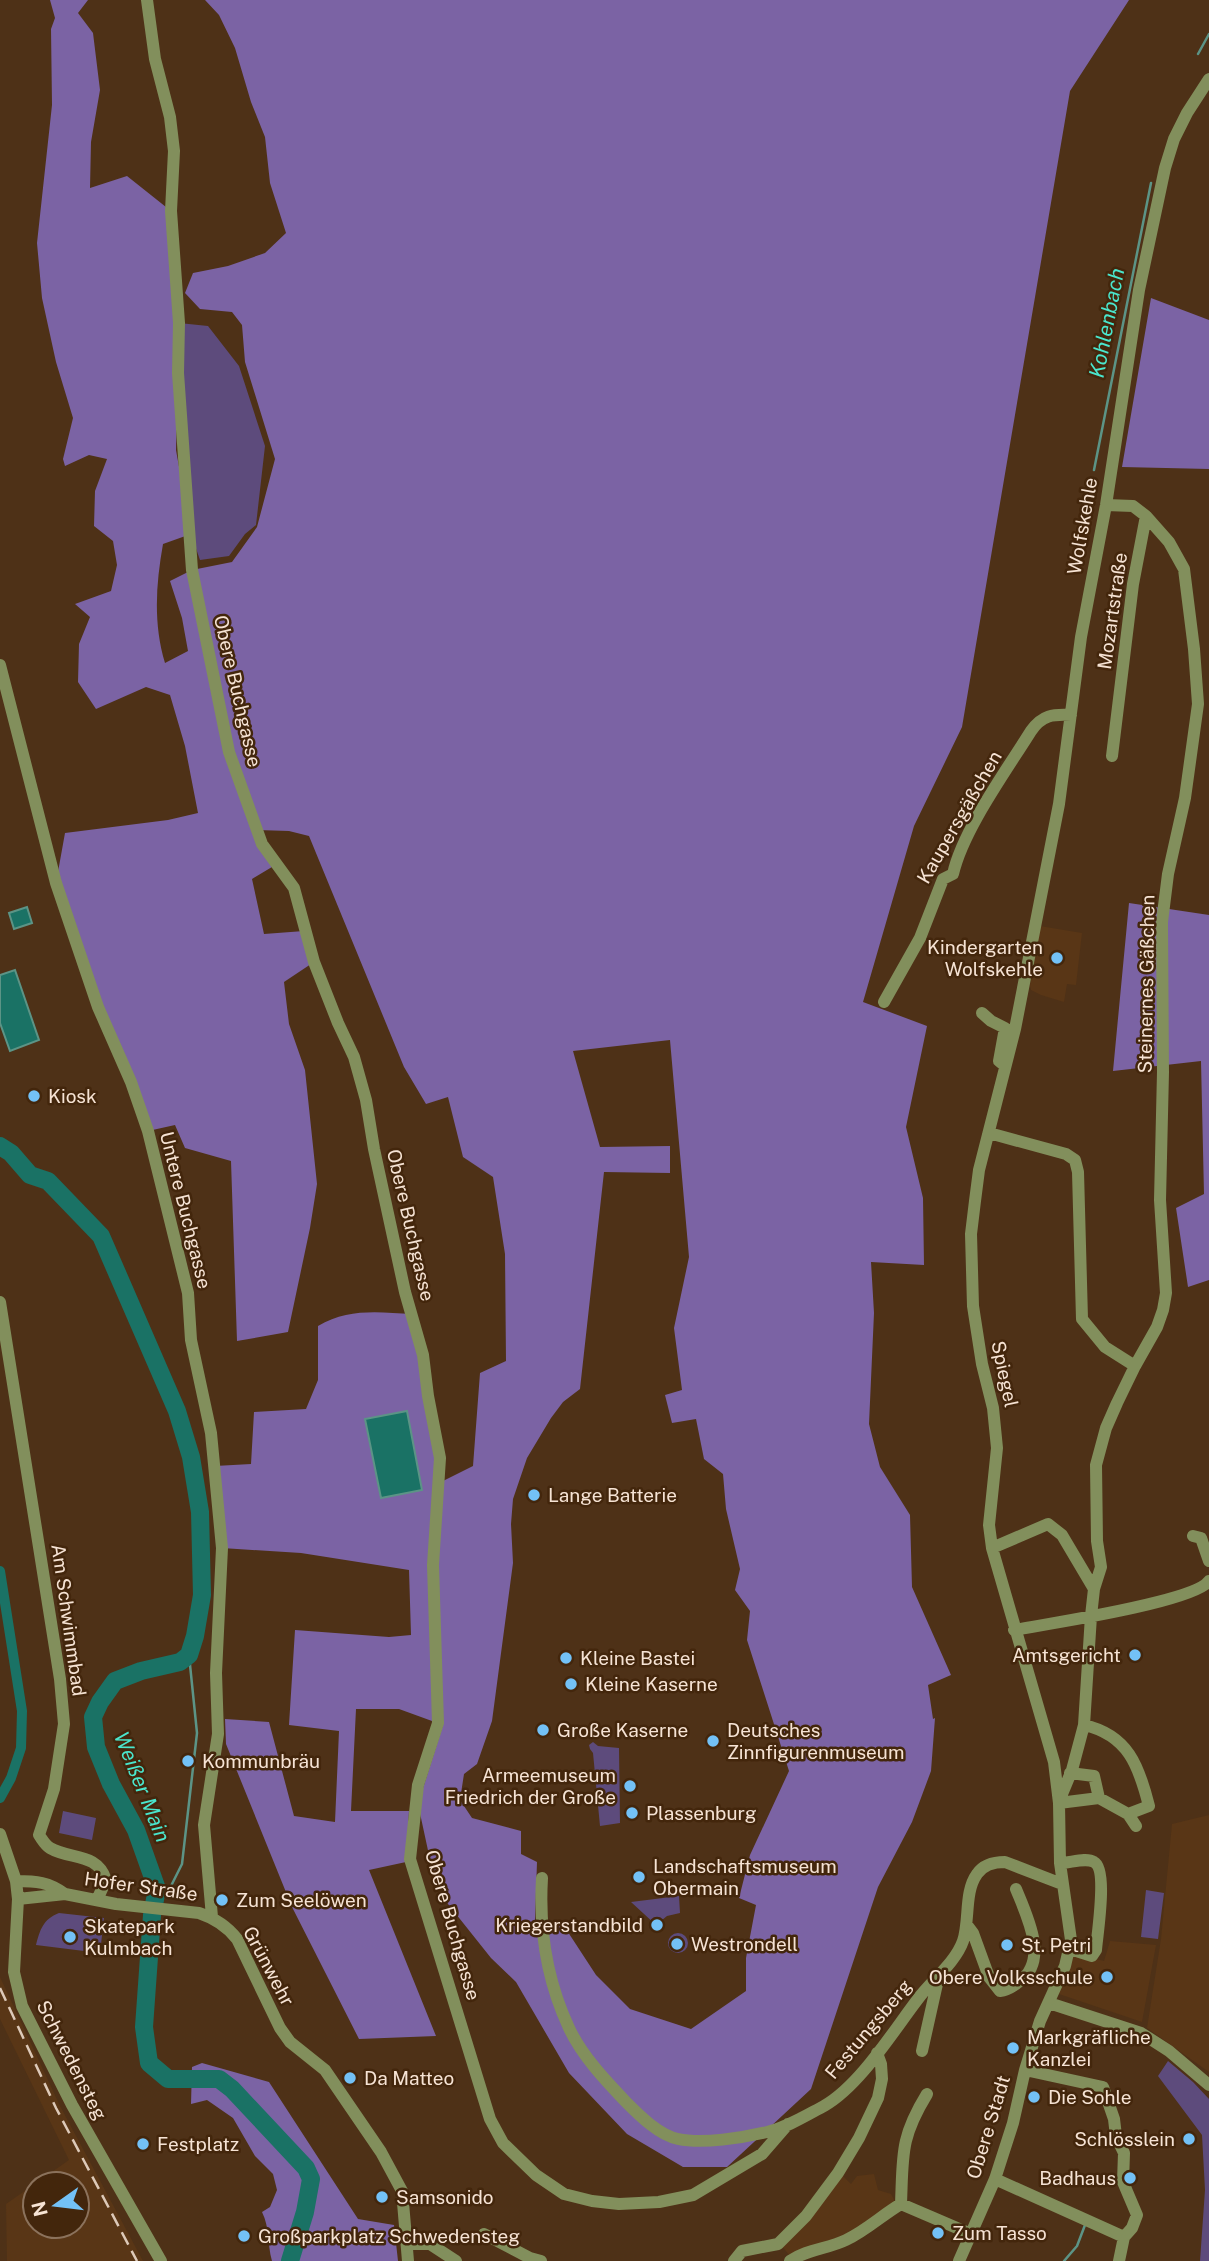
<svg xmlns="http://www.w3.org/2000/svg" width="1209" height="2261" viewBox="0 0 1209 2261" font-family="'Public Sans',sans-serif">
<style>
.built{fill:#593616;fill-rule:evenodd}
.green{fill:#5d4b7c}
.forest{fill:#7b63a4;fill-rule:evenodd}
.water{fill:#1a7265;stroke:#5c9486;stroke-width:2}
.lines{fill:none;stroke-linecap:round;stroke-linejoin:round}
.stream{stroke:#5c9486;stroke-width:2.5}
.canal{stroke:#1a7265;stroke-width:10}
.river{stroke:#1a7265;stroke-width:18}
.minor{stroke:#828f5c;stroke-width:12}
.rail{stroke:#ddc9b8;stroke-width:2.5;stroke-dasharray:14 7;stroke-linecap:butt}
.poi-dot{fill:#73c1f6;stroke:#43260c;stroke-width:2.5}
.labels{text-anchor:middle;stroke-width:5;stroke-linejoin:round;paint-order:stroke}
.street-label{font-size:19px;fill:#f6e3d4;stroke:#43260c}
.poi-label{font-size:19px;fill:#f6e3d4;stroke:#43260c;text-anchor:start}
.water-label{font-size:21px;font-style:italic;fill:#4ae6cd;stroke:#43260c}
</style>
<rect width="100%" height="100%" fill="#4e3117"/>
<path class="built" d="M1040,926L1082,933L1076,985L1067,984L1064,1002L1041,995L1031,990L1030,986Z
M1209,1815V2072L1147,2028L1161,1939L1172,1824Z
M1110,1941L1156,1945L1142,2022L1059,1994L1073,1953L1104,1961Z
M0,1977L60,2106L143,2261H7L6,2204L69,2160L0,2019ZM35,2184H77V2226H35Z
M840,2173L851,2184L857,2176L874,2174L878,2190L891,2194L897,2205L856,2232L791,2257L781,2245Z"/>
<path class="green" d="M179,323L208,326L239,366L265,446L256,525L245,534L229,556L200,560L191,534Z
M593,1742L598,1746L619,1748L620,1823L600,1826L593,1753L590,1749L589,1745Z
M63,1811L96,1818L92,1840L59,1833Z
M1146,1890L1164,1893L1158,1939L1141,1937Z
M679,1896L680,1913L667,1916L656,1925L631,1902Z
M59,1913L104,1918L100,1953L36,1945C40,1930 43,1919 59,1913Z
M668 1943a10 10 0 1 1 20 0a10 10 0 1 1-20 0Z
M1168,2061L1193,2082L1209,2099V2261H1200L1205,2190L1202,2135L1158,2076Z"/>
<path class="forest" d="M50,0H88L78,13L93,33L100,90L91,142L90,188L127,176L171,211L179,323L176,450L191,534L163,544C156,584 153,623 165,663L188,651L182,618L170,581L192,570L232,562L257,527L275,459L245,362L242,325L232,312L200,309L185,293L193,273L228,266L265,253L286,233L270,183L265,137L251,102L235,48L219,15L205,0H1129L1070,91L962,727L914,826L863,1002L927,1026L906,1127L923,1198L924,1265L871,1262L874,1313L869,1424L880,1467L910,1515L912,1587L951,1675L928,1685L933,1719L935,1718L931,1771L912,1822L878,1887L811,2089L727,2167H683L627,2134L569,2073L516,1982L491,1958L448,1904L432,1869L418,1804L443,1725L399,1709H356L351,1811H409L406,1862L369,1870L436,2036L359,2039L292,1907L226,1744L225,1719L269,1722L294,1816L335,1822L339,1731L289,1725L295,1630L389,1637L411,1635L409,1570L301,1553L222,1548L215,1466L251,1464L254,1412L306,1409L318,1380V1326C348,1308 378,1312 412,1314L441,1482L473,1466L480,1373L506,1361L505,1254L493,1177L463,1157L448,1097L426,1104L404,1067L309,836L289,831L257,830L277,864L252,879L264,934L304,931L314,962L284,982L289,1024L305,1070L317,1184L310,1228L288,1332L237,1341L231,1161L185,1148L175,1125L148,1131L56,883L65,833L168,820L198,813L185,746L170,695L146,687L96,709L78,682L79,644L90,617L75,604L111,591L117,565L113,541L94,526L95,491L107,459L89,455L65,466L63,459L73,418L56,362L42,298L37,243L52,105L51,29L55,18ZM670,1040L689,1257L674,1328L682,1390L665,1395L672,1423L696,1419L704,1459L723,1474L726,1509L740,1569L735,1590L750,1611L747,1640L789,1771L750,1855L739,1898L756,1905L746,1958V1991L691,2029L630,2009L596,1975L564,1926L535,1921L537,1862L521,1854V1831L472,1818L460,1800L464,1774L477,1764L492,1721L513,1563L511,1524L513,1499L527,1458L551,1418L563,1402L580,1389L604,1172L670,1173V1146L600,1147L573,1051Z
M1151,298L1209,320V469L1122,467Z
M1129,903L1209,915V1280L1188,1287L1176,1208L1204,1194L1201,1061L1113,1071Z
M202,2063L269,2082L358,2219L394,2225L398,2261H272C267,2243 270,2228 262,2212L270,2207L277,2190L273,2174L255,2156L233,2118L207,2100L191,2104L192,2067Z"/>
<path class="water" d="M27,907L32,923L14,929L9,913Z
M15,970L39,1040L10,1051L0,1023V975Z
M407,1411L422,1490L381,1498L365,1419Z"/>
<g class="lines">
<path class="stream" d="M1198,54L1209,34
M1094,470L1151,183
M157,1889L171,1886L182,1864L197,1733L189,1655
M1064,2261L1077,2246L1085,2225"/>
<path class="canal" d="M0,1571L22,1711L21,1748L11,1778L0,1798"/>
<path class="river" d="M0,1146L11,1153L30,1175L48,1181L101,1236L177,1411L191,1457L200,1512L202,1595L195,1636L189,1655L180,1662L141,1671L115,1681L100,1702L93,1717L96,1747L111,1784L136,1830L157,1889L152,1915L144,2027L149,2063L168,2079H219L232,2089L306,2168L311,2179L305,2212L290,2261"/>
<path class="minor" d="M147,0L155,59L170,117L174,151L171,211L179,323L178,373L192,570L229,752L262,844L294,888L314,962L338,1023L354,1057L366,1100L374,1149L405,1292L423,1355L428,1396L440,1458L433,1565L438,1723L418,1785L410,1859L490,2119L503,2143L536,2175L564,2194L592,2201L619,2204L659,2202L693,2195L762,2154L788,2124
M1106,505L1133,506L1146,516L1133,584L1112,756
M0,665L56,883L98,1007L131,1082L148,1131L188,1293L191,1340L211,1433L222,1548L216,1673L218,1734L204,1825L212,1917
M884,1002L920,938L943,879L953,874C963,830 1006,771 1031,731C1042,715 1053,714 1071,715
M982,1013L991,1021L1005,1028L999,1061L1005,1066
M989,1133L1066,1154L1075,1160L1078,1172L1082,1319L1105,1347L1135,1366
M0,1302L60,1679L64,1724L54,1789L39,1835C42,1839 45,1845 50,1848C70,1860 97,1852 106,1880L97,1900
M1193,1536L1201,1538L1209,1561
M992,1548L1048,1524L1062,1535L1094,1589
M1014,1630C1047,1624 1194,1602 1209,1581
M1084,1725C1128,1735 1139,1766 1149,1806L1128,1814
M1070,1773L1094,1776L1099,1798
M1060,1799L1072,1770L1084,1725L1091,1616L1094,1589L1101,1567L1097,1541L1096,1465L1106,1428L1117,1403L1135,1366L1157,1327L1163,1310L1166,1293L1160,1200L1163,1072L1162,922L1168,874L1185,798L1198,704L1194,649L1184,569L1169,542L1146,516
M1059,1803L1099,1798L1128,1814L1136,1826
M0,1834L16,1881L18,1899L14,1972L22,2006L72,2105L161,2261
M1060,1863C1070,1863 1086,1857 1094,1862C1108,1869 1097,1936 1096,1950L1092,1956L1070,1949
M542,1878C539,1929 547,1981 569,2028C582,2056 606,2081 627,2103C640,2116 659,2135 678,2139C703,2144 742,2138 767,2132C786,2128 807,2115 824,2106C861,2085 895,2028 921,1995C935,1978 956,1961 963,1941C970,1920 964,1892 977,1874C983,1865 994,1862 1005,1862L1062,1884
M16,1881C36,1881 49,1882 65,1894
M18,1899L65,1894L116,1904L199,1913C214,1918 227,1926 237,1939L280,2028L290,2042L325,2070L381,2152L402,2191L408,2261
M967,1925L973,1933L989,1977L1000,1991C1008,1990 1014,1986 1020,1981C1049,1960 1027,1916 1016,1889
M1049,2003L1141,2033L1169,2051L1209,2085
M922,2051L939,1975
M1025,2070L1103,2087L1114,2119L1116,2136L1124,2153L1123,2182L1137,2215L1132,2228L1124,2237L1119,2261
M995,2179L1124,2237
M901,2204C903,2155 900,2138 927,2094
M901,2204L971,2234
M484,2234L530,2258L541,2261
M407,2244H430L456,2261
M734,2261L742,2251L778,2244L806,2216L838,2173L859,2138L878,2098L882,2079L881,2064L877,2053
M790,2261C807,2249 828,2249 846,2240C867,2230 882,2215 901,2204
M959,2261L995,2179L1013,2123L1025,2070L1040,2021L1065,1966L1071,1940L1060,1863L1059,1803L1054,1762L992,1548L989,1525L997,1448L993,1408L982,1364L973,1306L971,1234L975,1201L979,1170L1015,1029L1059,804L1081,637L1106,505L1139,290L1165,168L1174,139L1187,113L1209,79"/>
<path class="rail" d="M0,1988L56,2108L137,2261"/>
</g>
<g class="poi-dot">
<circle cx="1057" cy="958" r="7"/>
<circle cx="34" cy="1096" r="7"/>
<circle cx="534" cy="1495" r="7"/>
<circle cx="1135" cy="1655" r="7"/>
<circle cx="566" cy="1658" r="7"/>
<circle cx="571" cy="1684" r="7"/>
<circle cx="543" cy="1730" r="7"/>
<circle cx="713" cy="1741" r="7"/>
<circle cx="188" cy="1761" r="7"/>
<circle cx="630" cy="1786" r="7"/>
<circle cx="632" cy="1813" r="7"/>
<circle cx="639" cy="1877" r="7"/>
<circle cx="222" cy="1900" r="7"/>
<circle cx="657" cy="1925" r="7"/>
<circle cx="70" cy="1937" r="7"/>
<circle cx="677" cy="1944" r="7"/>
<circle cx="1007" cy="1945" r="7"/>
<circle cx="1107" cy="1977" r="7"/>
<circle cx="1013" cy="2048" r="7"/>
<circle cx="350" cy="2078" r="7"/>
<circle cx="1034" cy="2097" r="7"/>
<circle cx="1189" cy="2139" r="7"/>
<circle cx="143" cy="2144" r="7"/>
<circle cx="1130" cy="2178" r="7"/>
<circle cx="382" cy="2197" r="7"/>
<circle cx="938" cy="2233" r="7"/>
<circle cx="244" cy="2236" r="7"/>
</g>
<g class="labels">
<g class="street-label">
<text transform="translate(1082 526) rotate(-80)" y="7">Wolfskehle</text>
<text transform="translate(1112 611) rotate(-82)" y="7">Mozartstraße</text>
<text transform="translate(238 691) rotate(77)" y="7">Obere Buchgasse</text>
<text transform="translate(959 817) rotate(-60)" y="7">Kaupersgäßchen</text>
<text transform="translate(1146 984) rotate(-89)" y="7">Steinernes Gäßchen</text>
<text transform="translate(186 1210) rotate(76)" y="7">Untere Buchgasse</text>
<text transform="translate(411 1225) rotate(77)" y="7">Obere Buchgasse</text>
<text transform="translate(1005 1374) rotate(78)" y="7">Spiegel</text>
<text transform="translate(69 1620) rotate(82)" y="7">Am Schwimmbad</text>
<text transform="translate(141 1886) rotate(8)" y="7">Hofer Straße</text>
<text transform="translate(453 1925) rotate(74)" y="7">Obere Buchgasse</text>
<text transform="translate(269 1966) rotate(62)" y="7">Grünwehr</text>
<text transform="translate(868 2029) rotate(-50)" y="7">Festungsberg</text>
<text transform="translate(72 2060) rotate(63)" y="7">Schwedensteg</text>
<text transform="translate(988 2127) rotate(-73)" y="7">Obere Stadt</text>
</g>
<g class="poi-label">
<text x="1043" y="954" text-anchor="end">Kindergarten<tspan x="1043" dy="22">Wolfskehle</tspan></text>
<text x="48" y="1103">Kiosk</text>
<text x="548" y="1502">Lange Batterie</text>
<text x="1121" y="1662" text-anchor="end">Amtsgericht</text>
<text x="580" y="1665">Kleine Bastei</text>
<text x="585" y="1691">Kleine Kaserne</text>
<text x="557" y="1737">Große Kaserne</text>
<text x="727" y="1737">Deutsches<tspan x="727" dy="22">Zinnfigurenmuseum</tspan></text>
<text x="202" y="1768">Kommunbräu</text>
<text x="616" y="1782" text-anchor="end">Armeemuseum<tspan x="616" dy="22">Friedrich der Große</tspan></text>
<text x="646" y="1820">Plassenburg</text>
<text x="653" y="1873">Landschaftsmuseum<tspan x="653" dy="22">Obermain</tspan></text>
<text x="236" y="1907">Zum Seelöwen</text>
<text x="643" y="1932" text-anchor="end">Kriegerstandbild</text>
<text x="84" y="1933">Skatepark<tspan x="84" dy="22">Kulmbach</tspan></text>
<text x="691" y="1951">Westrondell</text>
<text x="1021" y="1952">St. Petri</text>
<text x="1093" y="1984" text-anchor="end">Obere Volksschule</text>
<text x="1027" y="2044">Markgräfliche<tspan x="1027" dy="22">Kanzlei</tspan></text>
<text x="364" y="2085">Da Matteo</text>
<text x="1048" y="2104">Die Sohle</text>
<text x="1175" y="2146" text-anchor="end">Schlösslein</text>
<text x="157" y="2151">Festplatz</text>
<text x="1116" y="2185" text-anchor="end">Badhaus</text>
<text x="396" y="2204">Samsonido</text>
<text x="952" y="2240">Zum Tasso</text>
<text x="258" y="2243">Großparkplatz Schwedensteg</text>
</g>
<g class="water-label">
<text transform="translate(1107 323) rotate(-79)" y="7">Kohlenbach</text>
<text transform="translate(142 1787) rotate(68)" y="7">Weißer Main</text>
</g>
</g>
<g transform="translate(56 2205) rotate(256)"><circle r="33" fill="#43260c" stroke="#8b725c" stroke-width="2"/>
<path d="M0-5L12 26L0 18L-12 26Z" fill="#73c1f6"/>
<text y="-10" font-size="19" font-weight="bold" text-anchor="middle" fill="#f6e3d4">N</text>
</g>
</svg>
